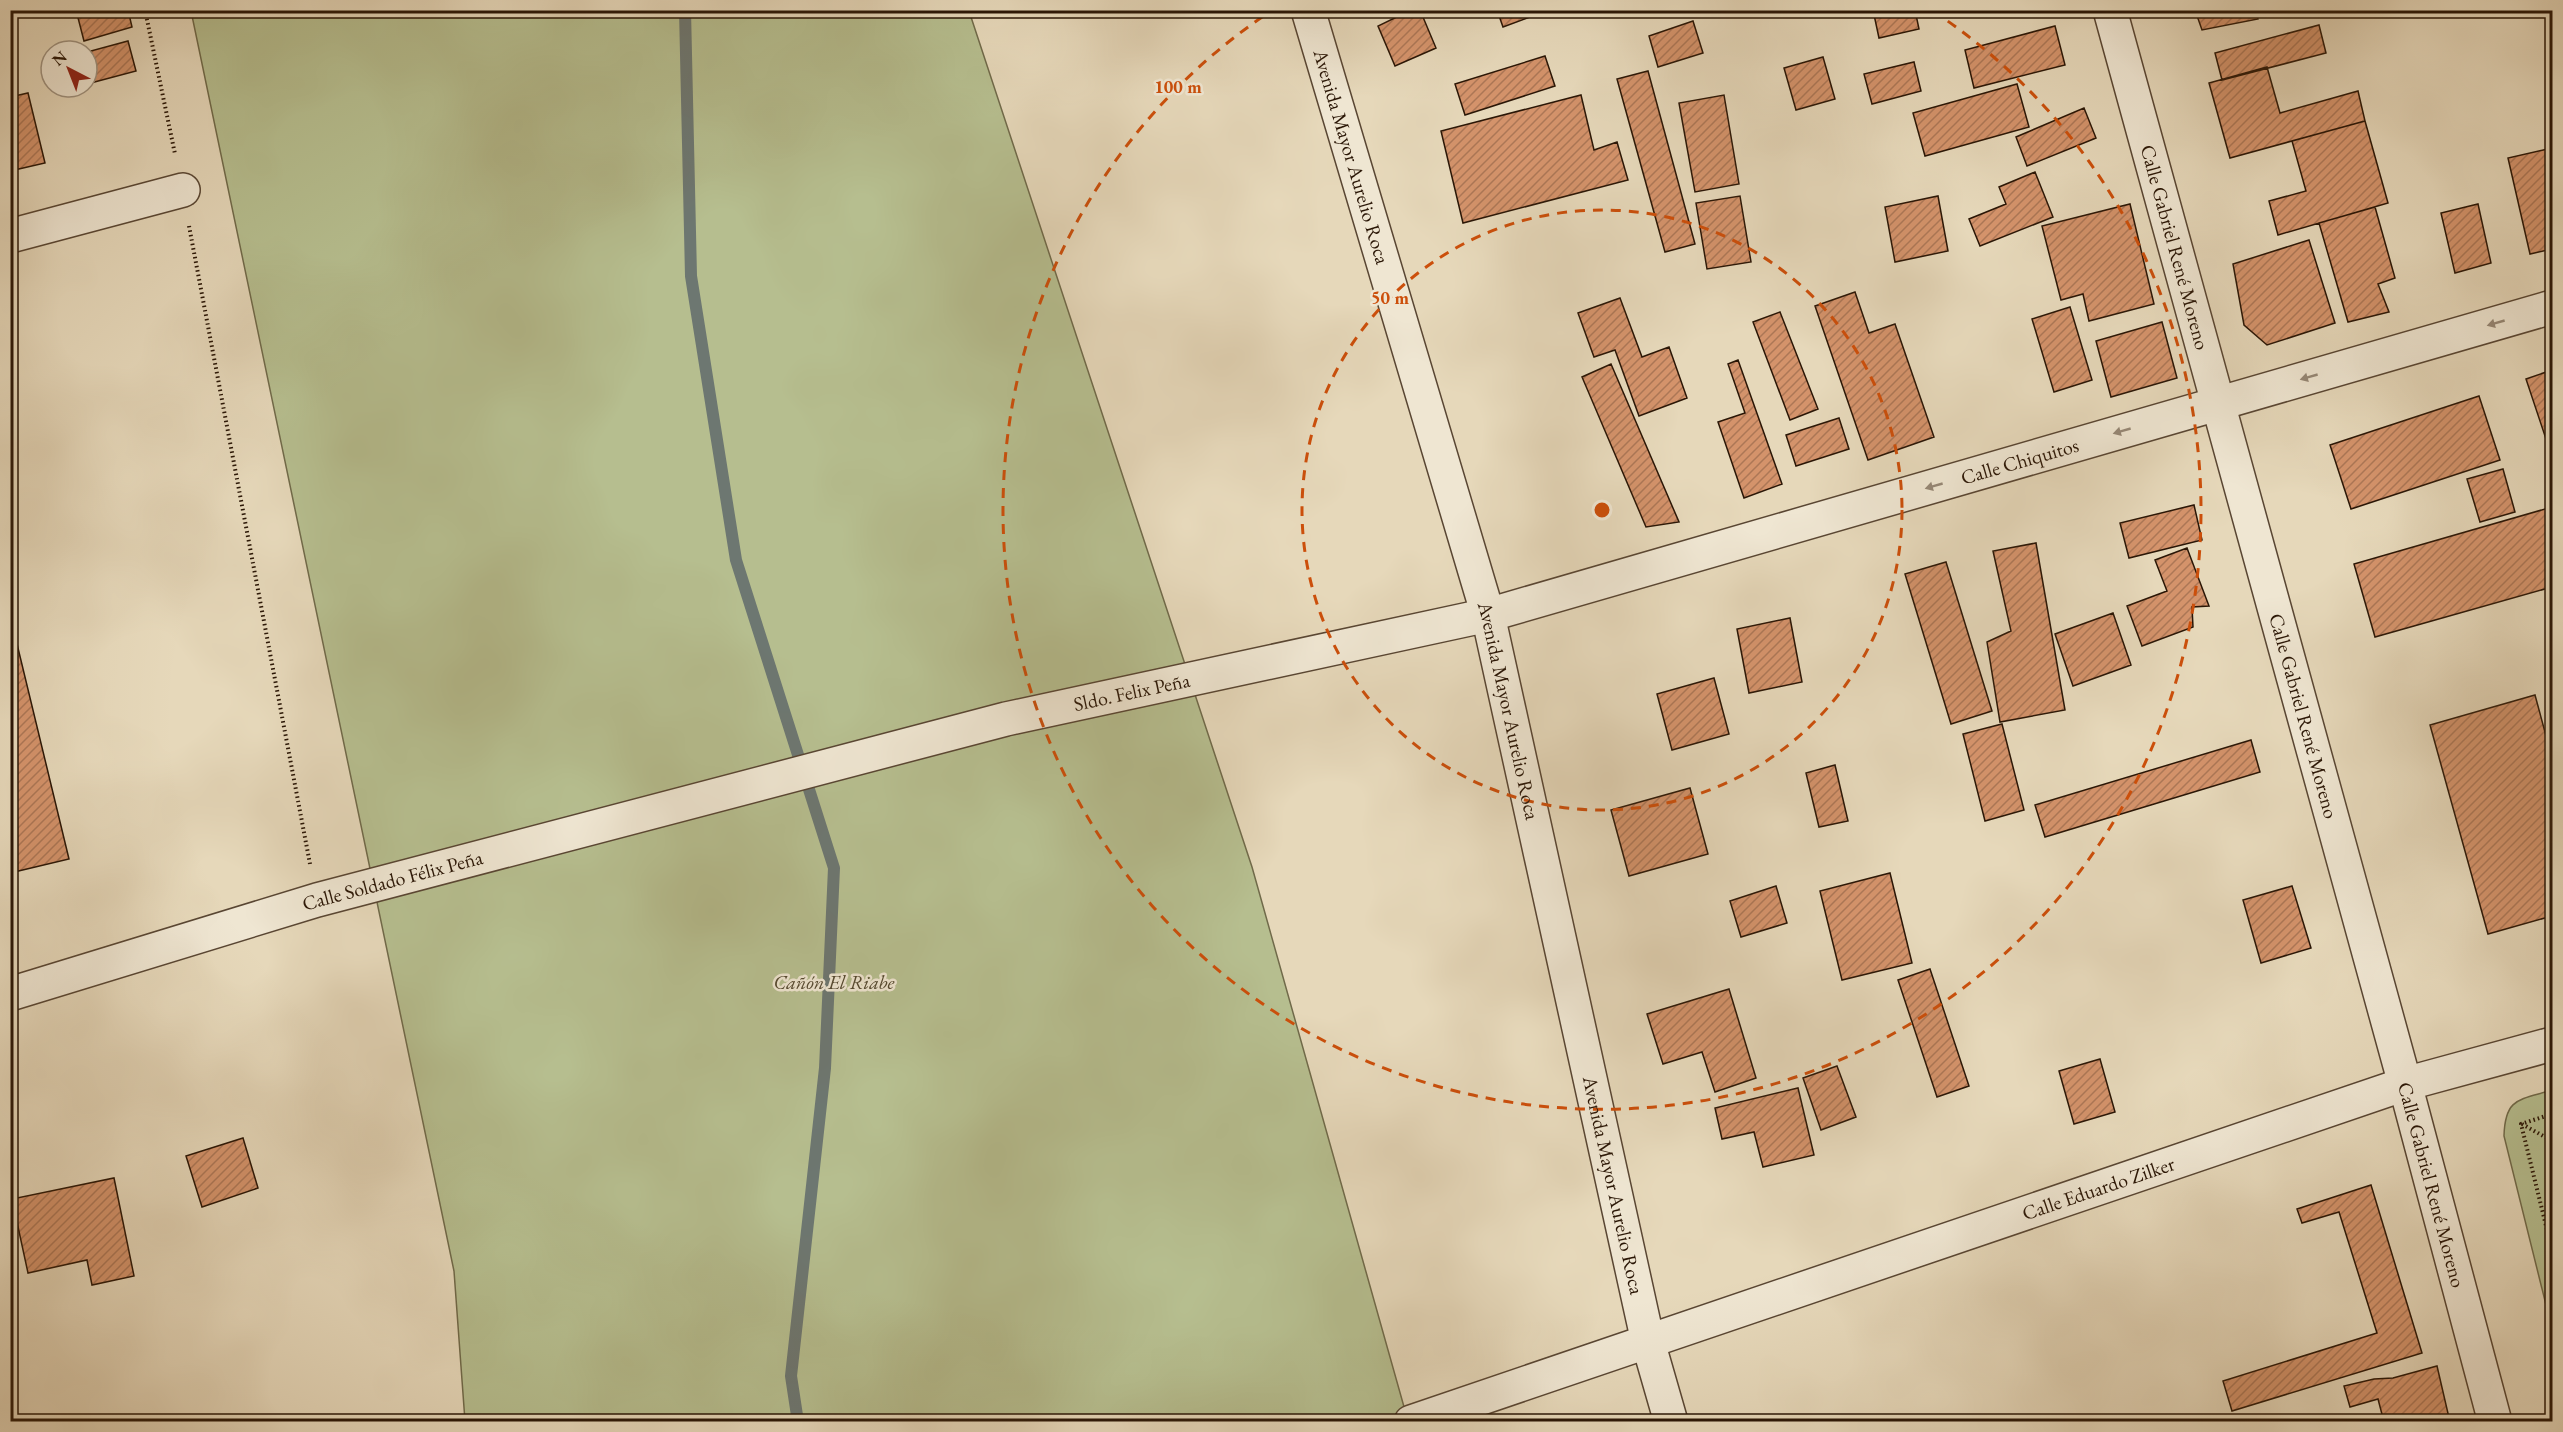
<svg xmlns="http://www.w3.org/2000/svg" width="2563" height="1432" viewBox="0 0 2563 1432" font-family="'EB Garamond',serif">
<style>
.green{fill:#b6be8f;stroke:#706a4a;stroke-width:1.5}
.lines{fill:none;stroke-linecap:round;stroke-linejoin:round}
.stream{stroke:#6d7771;stroke-width:12}
.building{fill:url(#building-hatch);stroke:#2a1606;stroke-width:1.5}
.minor-casing{stroke:#594633;stroke-width:36}
.tertiary-casing{stroke:#594633;stroke-width:36}
.path{stroke:#2a1606;stroke-width:4;stroke-dasharray:1.5 3;stroke-linecap:butt}
.minor{stroke:#efe6d2;stroke-width:33}
.tertiary{stroke:#efe6d2;stroke-width:33}
.oneway{fill:#968876}
.ring{fill:none;stroke:#cc4f0b;stroke-width:3;stroke-dasharray:10 8}
.labels{text-anchor:middle;stroke-width:5;stroke-linejoin:round;paint-order:stroke}
.street-label{font-size:20px;fill:#2a1606;stroke:#efe6d2}
.park-label{font-size:20px;font-style:italic;fill:#54482f;stroke:#efe6d2}
.centre{fill:#cc4f0b;stroke:#efe6d2;stroke-width:3}
.ring-label{font-size:18px;text-anchor:middle;font-weight:bold;fill:#cc4f0b;stroke:#efe6d2;stroke-width:5;stroke-linejoin:round;paint-order:stroke}
</style>
<defs>
<pattern id="building-hatch" width="6" height="6" patternUnits="userSpaceOnUse" patternTransform="scale(1.5)"><rect width="6" height="6" fill="#d4936b"/><path d="M-1 1l2-2M0 6l6-6M5 7l2-2" fill="none" stroke="#ac7756"/></pattern>
</defs>
<rect width="100%" height="100%" fill="#e6d8ba"/>
<filter id="stains"><feTurbulence type="fractalNoise" baseFrequency=".00333" numOctaves="4"/><feColorMatrix values="0 0 0 0 .2 0 0 0 0 .09 0 0 0 0 .02 0 0 0 .5 -.17"/></filter>
<radialGradient id="worn" r=".72"><stop offset=".6" stop-color="#630" stop-opacity="0"/><stop offset="1" stop-color="#630" stop-opacity=".3"/></radialGradient>
<path class="green" d="M191,11H969L1252,867L1408,1421H465L454,1271Z
M2552,1090V1329L2504,1136C2505,1097 2520,1100 2552,1090Z"/>
<g class="lines">
<path class="stream" d="M685,10L691,276L736,560L834,868L825,1068L791,1376L798,1422"/>
</g>
<path class="building" d="M76,10H128L132,27L84,41Z
M1411,10H1420L1436,48L1395,66L1378,26Z
M1497,10H1549L1503,27Z
M1873,10H1915L1919,29L1879,38Z
M2195,10H2256L2258,19L2202,30Z
M1693,21L1703,53L1658,67L1649,36Z
M2319,25L2326,53L2222,80L2215,53Z
M2055,26L2065,65L1974,88L1965,50Z
M128,41L136,71L87,84V52Z
M1545,56L1555,86L1465,115L1455,84Z
M1823,57L1835,99L1796,110L1784,68Z
M1914,62L1921,91L1872,104L1864,74Z
M2267,67L2280,113L2358,91L2365,121L2230,158L2209,83Z
M1648,71L1695,244L1665,252L1617,79Z
M2017,84L2029,127L1925,156L1913,113Z
M28,93L45,163L10,171V97Z
M1581,95L1594,150L1617,142L1628,180L1463,223L1441,131Z
M1724,95L1739,184L1695,192L1679,103Z
M2084,108L2096,138L2027,166L2016,137Z
M2365,121L2388,203L2278,235L2269,201L2306,191L2292,141Z
M2552,148V249L2530,254L2508,158Z
M2035,172L2053,217L1980,246L1969,219L2006,204L1999,187Z
M1740,196L1751,262L1707,269L1696,203Z
M1938,196L1948,251L1895,262L1885,207Z
M2130,204L2154,304L2089,321L2083,294L2061,300L2042,226Z
M2478,204L2491,263L2455,273L2441,213Z
M2375,207L2395,278L2378,284L2389,312L2348,322L2319,223Z
M2309,240L2335,323L2267,345L2244,325L2233,264Z
M1855,292L1869,333L1895,324L1934,437L1868,460L1815,306Z
M1620,298L1642,357L1669,347L1687,398L1639,416L1615,350L1594,357L1578,313Z
M2070,307L2092,380L2054,392L2032,319Z
M1780,312L1818,409L1790,420L1753,322Z
M2162,322L2177,378L2111,397L2096,341Z
M1738,360L1782,484L1744,498L1718,422L1745,413L1728,364Z
M1611,364L1679,522L1646,527L1582,377Z
M2552,370V443L2548,445L2526,379Z
M2479,396L2500,460L2351,509L2330,445Z
M1839,418L1849,449L1796,466L1786,435Z
M2503,469L2515,512L2480,522L2467,479Z
M2194,505L2202,540L2129,558L2120,523Z
M2552,507V587L2375,637L2354,564Z
M2036,543L2065,710L2000,722L1987,642L2011,631L1993,551Z
M2187,548L2209,606L2192,607L2193,627L2142,646L2127,606L2167,591L2155,560Z
M1946,562L1992,711L1951,724L1905,574Z
M2113,613L2131,665L2073,686L2055,634Z
M10,615L69,859L10,873Z
M1790,618L1802,682L1749,693L1737,629Z
M1714,678L1729,734L1672,750L1657,694Z
M2535,695L2552,758V916L2488,934L2430,725Z
M2002,724L2024,810L1985,821L1963,734Z
M2251,740L2260,772L2045,837L2035,805Z
M1835,765L1848,821L1819,827L1806,773Z
M1690,788L1708,854L1629,876L1611,810Z
M1890,873L1912,963L1842,980L1820,891Z
M1776,886L1787,923L1741,937L1730,901Z
M2292,886L2311,948L2261,963L2243,900Z
M1930,969L1969,1086L1937,1097L1898,980Z
M1729,989L1756,1078L1715,1092L1702,1052L1663,1064L1647,1014Z
M2100,1059L2115,1112L2074,1124L2059,1071Z
M1837,1066L1856,1117L1821,1130L1803,1078Z
M1798,1088L1814,1155L1763,1167L1754,1132L1722,1139L1715,1108Z
M243,1138L258,1188L202,1207L186,1156Z
M114,1178L134,1276L92,1285L87,1260L28,1273L12,1199Z
M2371,1185L2422,1353L2232,1411L2223,1381L2377,1333L2339,1212L2302,1223L2297,1209Z
M2437,1366L2450,1422H2384L2378,1399L2350,1407L2344,1386L2374,1379L2393,1378Z"/>
<g class="lines">
<g class="minor-casing">
<g id="minor">
<path id="s1" d="M1308,10L1488,615L1648,1342L1671,1422"/>
<path d="M10,236L183,190"/>
<path id="s2" d="M10,994L317,900L1006,719L1488,615L2552,307"/>
<path id="s3" d="M1411,1422L2405,1084"/>
</g>
</g>
<g class="tertiary-casing">
<g id="tertiary">
<path id="s4" d="M2110,10L2405,1084L2495,1422"/>
<path d="M2405,1084L2552,1044"/>
</g>
</g>
<path class="path" d="M145,10L175,154
M189,226L310,864
M2552,1114L2521,1124L2552,1250
M2522,1124L2552,1141"/>
<use href="#minor" class="minor"/>
<use href="#tertiary" class="tertiary"/>
</g>
<defs><path id="oneway-solid" d="M-6-.8H1V-3.2L6.5 0L1 3.2V.8H-6Z" transform="scale(1.5)"/></defs>
<g class="oneway">
<use href="#oneway-solid" transform="translate(2496 323) rotate(164)"/>
<use href="#oneway-solid" transform="translate(2309 377) rotate(164)"/>
<use href="#oneway-solid" transform="translate(2122 431) rotate(164)"/>
<use href="#oneway-solid" transform="translate(1934 486) rotate(164)"/>
</g>
<g class="ring">
<circle cx="1602" cy="510" r="300"/>
<path d="M1933 11A599 599 0 1 1 1271 11"/>
</g>
<g class="labels">
<g class="street-label">
<text dy="7" stroke="none"><textPath href="#s1" startOffset="153">Avenida Mayor Aurelio Roca</textPath></text>
<text dy="7" stroke="none"><textPath href="#s4" startOffset="246">Calle Gabriel René Moreno</textPath></text>
<text dy="7" stroke="none"><textPath href="#s2" startOffset="2080">Calle Chiquitos</textPath></text>
<text dy="7" stroke="none"><textPath href="#s2" startOffset="1162">Sldo. Felix Peña</textPath></text>
<text dy="7" stroke="none"><textPath href="#s1" startOffset="729">Avenida Mayor Aurelio Roca</textPath></text>
<text dy="7" stroke="none"><textPath href="#s4" startOffset="732">Calle Gabriel René Moreno</textPath></text>
<text dy="7" stroke="none"><textPath href="#s2" startOffset="399">Calle Soldado Félix Peña</textPath></text>
<text dy="7" stroke="none"><textPath href="#s4" startOffset="1218">Calle Gabriel René Moreno</textPath></text>
<text dy="7" stroke="none"><textPath href="#s1" startOffset="1215">Avenida Mayor Aurelio Roca</textPath></text>
<text dy="7" stroke="none"><textPath href="#s3" startOffset="726">Calle Eduardo Zilker</textPath></text>
</g>
<g class="park-label">
<text x="834" y="989">Cañón El Riabe</text>
</g>
</g>
<circle cx="1602" cy="510" r="9" class="centre"/>
<g class="ring-label">
<text x="1178" y="93">100 m</text>
<text x="1390" y="304">50 m</text>
</g>
<rect width="2563" height="1432" fill="none" stroke="#e6d8ba" stroke-width="36"/>
<rect x="12" y="12" width="2539" height="1408" fill="none" stroke="#2a1606" stroke-width="3"/>
<rect x="18" y="18" width="2527" height="1396" fill="none" stroke="#2a1606" stroke-width="1.5"/>
<g transform="translate(69 69) rotate(318)"><circle r="28" fill="#efe6d2" stroke="#a09380" stroke-width="1.5"/>
<path d="M0-4.5L10 22L0 15L-10 22Z" fill="#8f2418"/>
<text y="-9" font-size="16" font-weight="bold" text-anchor="middle" fill="#2a1606">N</text>
</g>
<rect width="100%" height="100%" filter="url(#stains)"/>
<rect width="100%" height="100%" fill="url(#worn)"/>
</svg>
